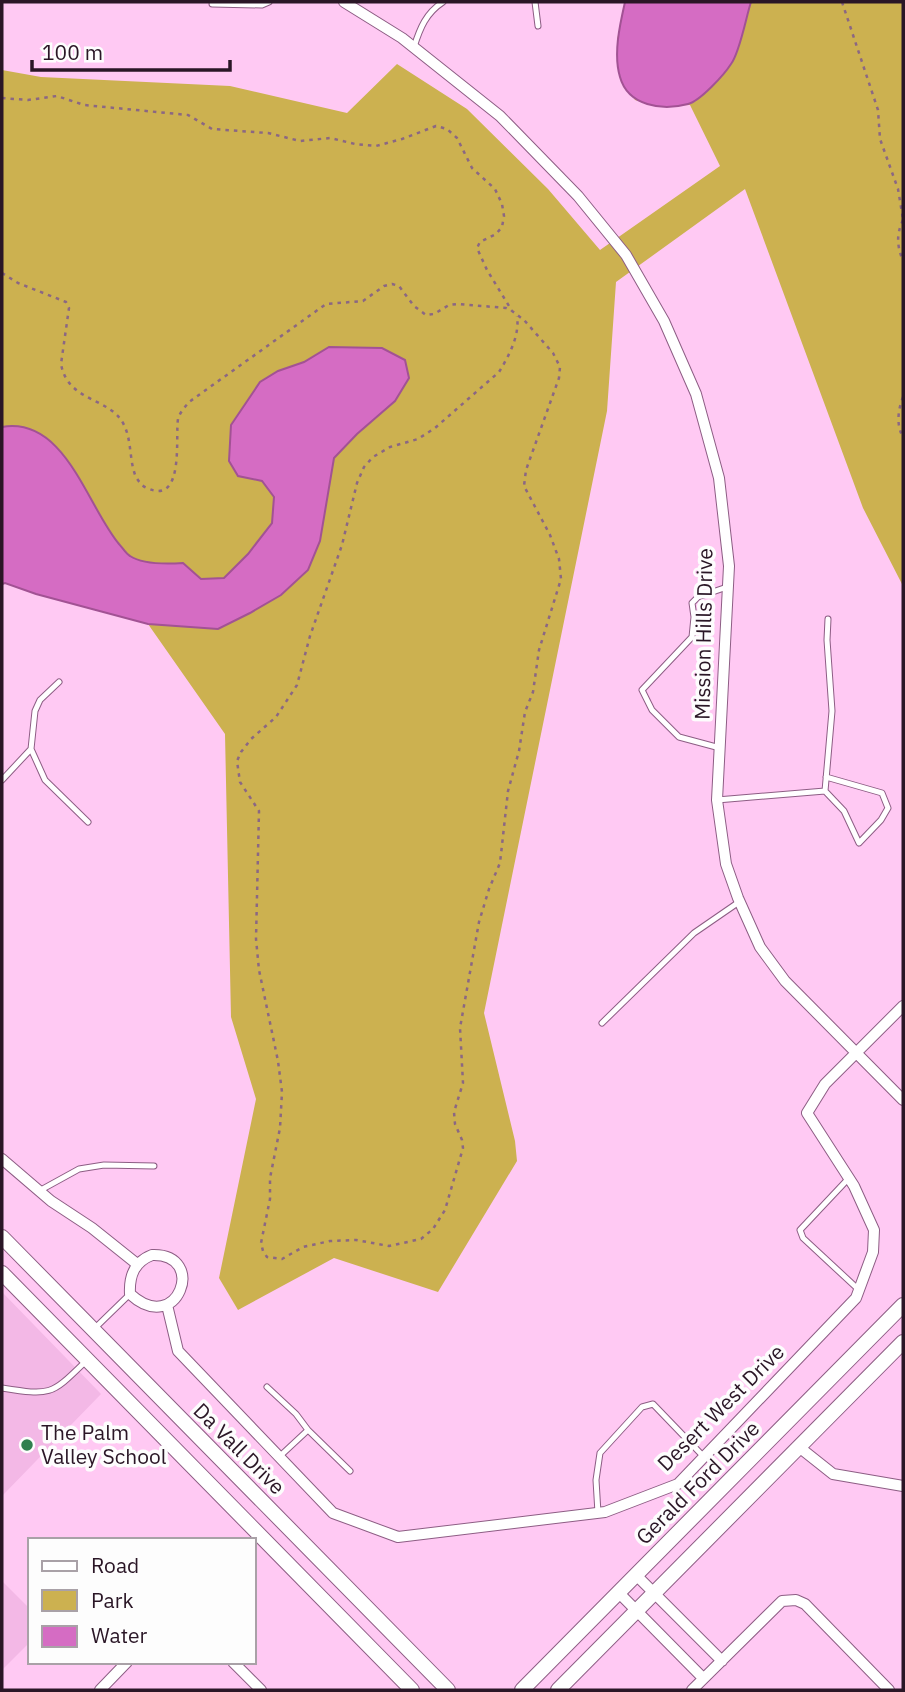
<svg xmlns="http://www.w3.org/2000/svg" width="905" height="1692" viewBox="0 0 905 1692" font-family="'IBM Plex Sans',sans-serif">
<style>
.built{fill:#f3b8e6}
.green{fill:#ccb150}
.water{fill:#d56cc3;stroke:#a25294;stroke-width:2}
.lines{fill:none;stroke-linecap:round;stroke-linejoin:round}
.service-casing{stroke:#8d5d84;stroke-width:7}
.minor-casing{stroke:#8d5d84;stroke-width:12}
.secondary-casing{stroke:#8d5d84;stroke-width:16}
.path{stroke:#8b6783;stroke-width:2.5;stroke-dasharray:3.5 5;stroke-linecap:butt}
.service{stroke:#fff;stroke-width:5}
.minor{stroke:#fff;stroke-width:10}
.secondary{stroke:#fff;stroke-width:14}
.poi-dot{fill:#307f4f;stroke:#fdfdfd;stroke-width:2.5}
.labels{text-anchor:middle;stroke-width:7;stroke-linejoin:round;paint-order:stroke}
.street-label{font-size:21px;fill:#2a1626;stroke:#fdfdfd}
.poi-label{font-size:21px;fill:#2a1626;stroke:#fdfdfd;text-anchor:start}
</style>
<rect width="100%" height="100%" fill="#ffc9f3"/>
<path class="built" d="M2,1292L101,1394L2,1496Z
M2,1581L30,1609V1642L2,1670Z"/>
<path class="green" d="M625,2H903V586L863,508L745,189L616,282L607,411L484,1013L515,1141L517,1161L438,1292L334,1258L238,1310L219,1278L256,1099L231,1017L225,734L148,624L36,594L5,583L2,584V70L41,77L230,86L347,113L397,64L467,109L548,189L600,250L720,166L690,105L655,106L635,100L620,78L617,40Z"/>
<path class="water" d="M625,2H751C746,17 740,52 731,64C724,75 700,101 688,104C662,111 628,106 620,77C613,54 620,24 625,2Z
M329,347L382,348L405,360L409,378L395,401L357,434L334,458L320,541L308,570L281,595L250,613L218,629L148,624L36,594L5,583L2,584V427C65,416 87,506 119,544C122,547 126,554 130,556C142,564 168,564 183,563L201,579L224,578L248,554L272,523L274,497L262,481L238,476L229,461L231,425L260,382L278,371L304,362Z"/>
<g class="lines">
<g class="service-casing">
<path id="service" d="M535,2L538,26
M212,4L262,5L269,2
M414,47C420,28 426,13 443,2
M59,682L40,700L35,711L31,749L45,780L88,822
M720,748L679,737L652,710L642,690L692,637L694,617L692,603L698,597L727,587
M2,780L31,749
M825,791L844,811L859,843L881,820L888,808L882,793L826,777
M717,800L825,791L832,711L827,640L828,619
M602,1023L694,933L739,902
M849,1178L800,1230L803,1238L859,1290
M39,1191L79,1169L104,1165L154,1166
M95,1328L130,1294
M267,1387L296,1414L308,1430L279,1457
M2,1388C52,1396 51,1395 87,1360
M308,1430L350,1471
M598,1513L596,1480L600,1453L642,1407L653,1404L704,1457"/>
</g>
<g class="minor-casing">
<path id="minor" d="M344,2L402,38L500,116L578,196L626,255L664,321L696,394L719,478L729,566L717,800L726,864L738,898L760,947L785,981L903,1100
M2,1159L51,1201L92,1228L137,1264
M152,1255C208,1253 178,1338 130,1294C129,1276 134,1262 152,1255Z
M167,1305L178,1351L333,1513L398,1537L605,1512L678,1484L856,1298L873,1252L874,1230L854,1186L807,1113L825,1084L903,1006
M799,1447L833,1474L903,1486
M636,1575L722,1661
M619,1593L703,1678
M233,1662L261,1690
M100,1690L127,1662
M692,1690L782,1601L796,1600L805,1604L889,1690"/>
</g>
<g class="secondary-casing">
<path id="secondary" d="M2,1237L448,1690
M2,1273L412,1690
M522,1690L903,1305
M558,1690L903,1342"/>
</g>
<path class="path" d="M842,2L878,110L880,139L898,189L903,219
M2,98L28,100L57,96L84,105L188,115L212,129L268,133L300,141L330,138L355,144L376,146L402,139L436,126L447,129L457,138L472,168L495,189L502,204L504,216L502,227L496,234L480,242L477,248L487,270L512,311
M903,220C896,235 897,246 903,261
M2,273L18,283L66,302L69,308L61,364C68,403 111,397 124,425C132,441 129,461 136,477C139,482 142,486 147,488C185,506 175,437 178,419C180,412 185,407 189,402L326,304L363,301L384,286L392,284L399,286L414,306L426,315L434,314L449,305L458,304L506,308L512,311L524,320L553,353L560,367L559,378L526,470L524,486L550,535L559,559L561,579L539,650L533,692L525,712L519,751L508,791L500,863L489,889L479,922L460,1028L463,1083L454,1112L455,1124L462,1140L463,1148L445,1210L433,1229L421,1239L389,1246L356,1240L330,1241L303,1247L282,1259L267,1257L263,1251L261,1243L270,1199V1178L280,1128L282,1092L278,1061L259,970L256,939L259,811L240,782L237,761L241,752L251,739L276,717L297,685L310,636L342,545L357,483L364,467L373,457L390,447L418,439L435,428L499,372C509,356 520,335 517,316
M903,397C898,410 896,425 903,437"/>
<use href="#service" class="service"/>
<use href="#minor" class="minor"/>
<use href="#secondary" class="secondary"/>
</g>
<circle class="poi-dot" cx="27" cy="1445" r="7"/>
<g class="labels">
<g class="street-label">
<text transform="translate(704 634) rotate(-89)" y="7">Mission Hills Drive</text>
<text transform="translate(721 1408) rotate(-45)" y="7">Desert West Drive</text>
<text transform="translate(239 1449) rotate(45)" y="7">Da Vall Drive</text>
<text transform="translate(698 1483) rotate(-45)" y="7">Gerald Ford Drive</text>
</g>
<g class="poi-label">
<text x="41" y="1440">The Palm<tspan x="41" dy="24">Valley School</tspan></text>
</g>
</g>
<rect width="905" height="1692" fill="none" stroke="#2a1626" stroke-width="7"/>
<rect x="28" y="1538" width="228" height="126" fill="#fdfdfd" stroke="#a9a1a7" stroke-width="2"/>
<rect x="42" y="1561" width="35" height="10" fill="#ffffff" stroke="#a9a1a7" stroke-width="2"/>
<text x="91" y="1573" font-size="21" fill="#2a1626">Road</text>
<rect x="42" y="1590" width="35" height="21" fill="#ccb150" stroke="#a9a1a7" stroke-width="2"/>
<text x="91" y="1608" font-size="21" fill="#2a1626">Park</text>
<rect x="42" y="1626" width="35" height="21" fill="#d56cc3" stroke="#a9a1a7" stroke-width="2"/>
<text x="91" y="1643" font-size="21" fill="#2a1626">Water</text>
<path d="M32 60v10h198v-10" fill="none" stroke="#2a1626" stroke-width="3.5"/>
<text x="42" y="60" font-size="21" fill="#2a1626" stroke="#fdfdfd" stroke-width="5" paint-order="stroke">100 m</text>
</svg>
